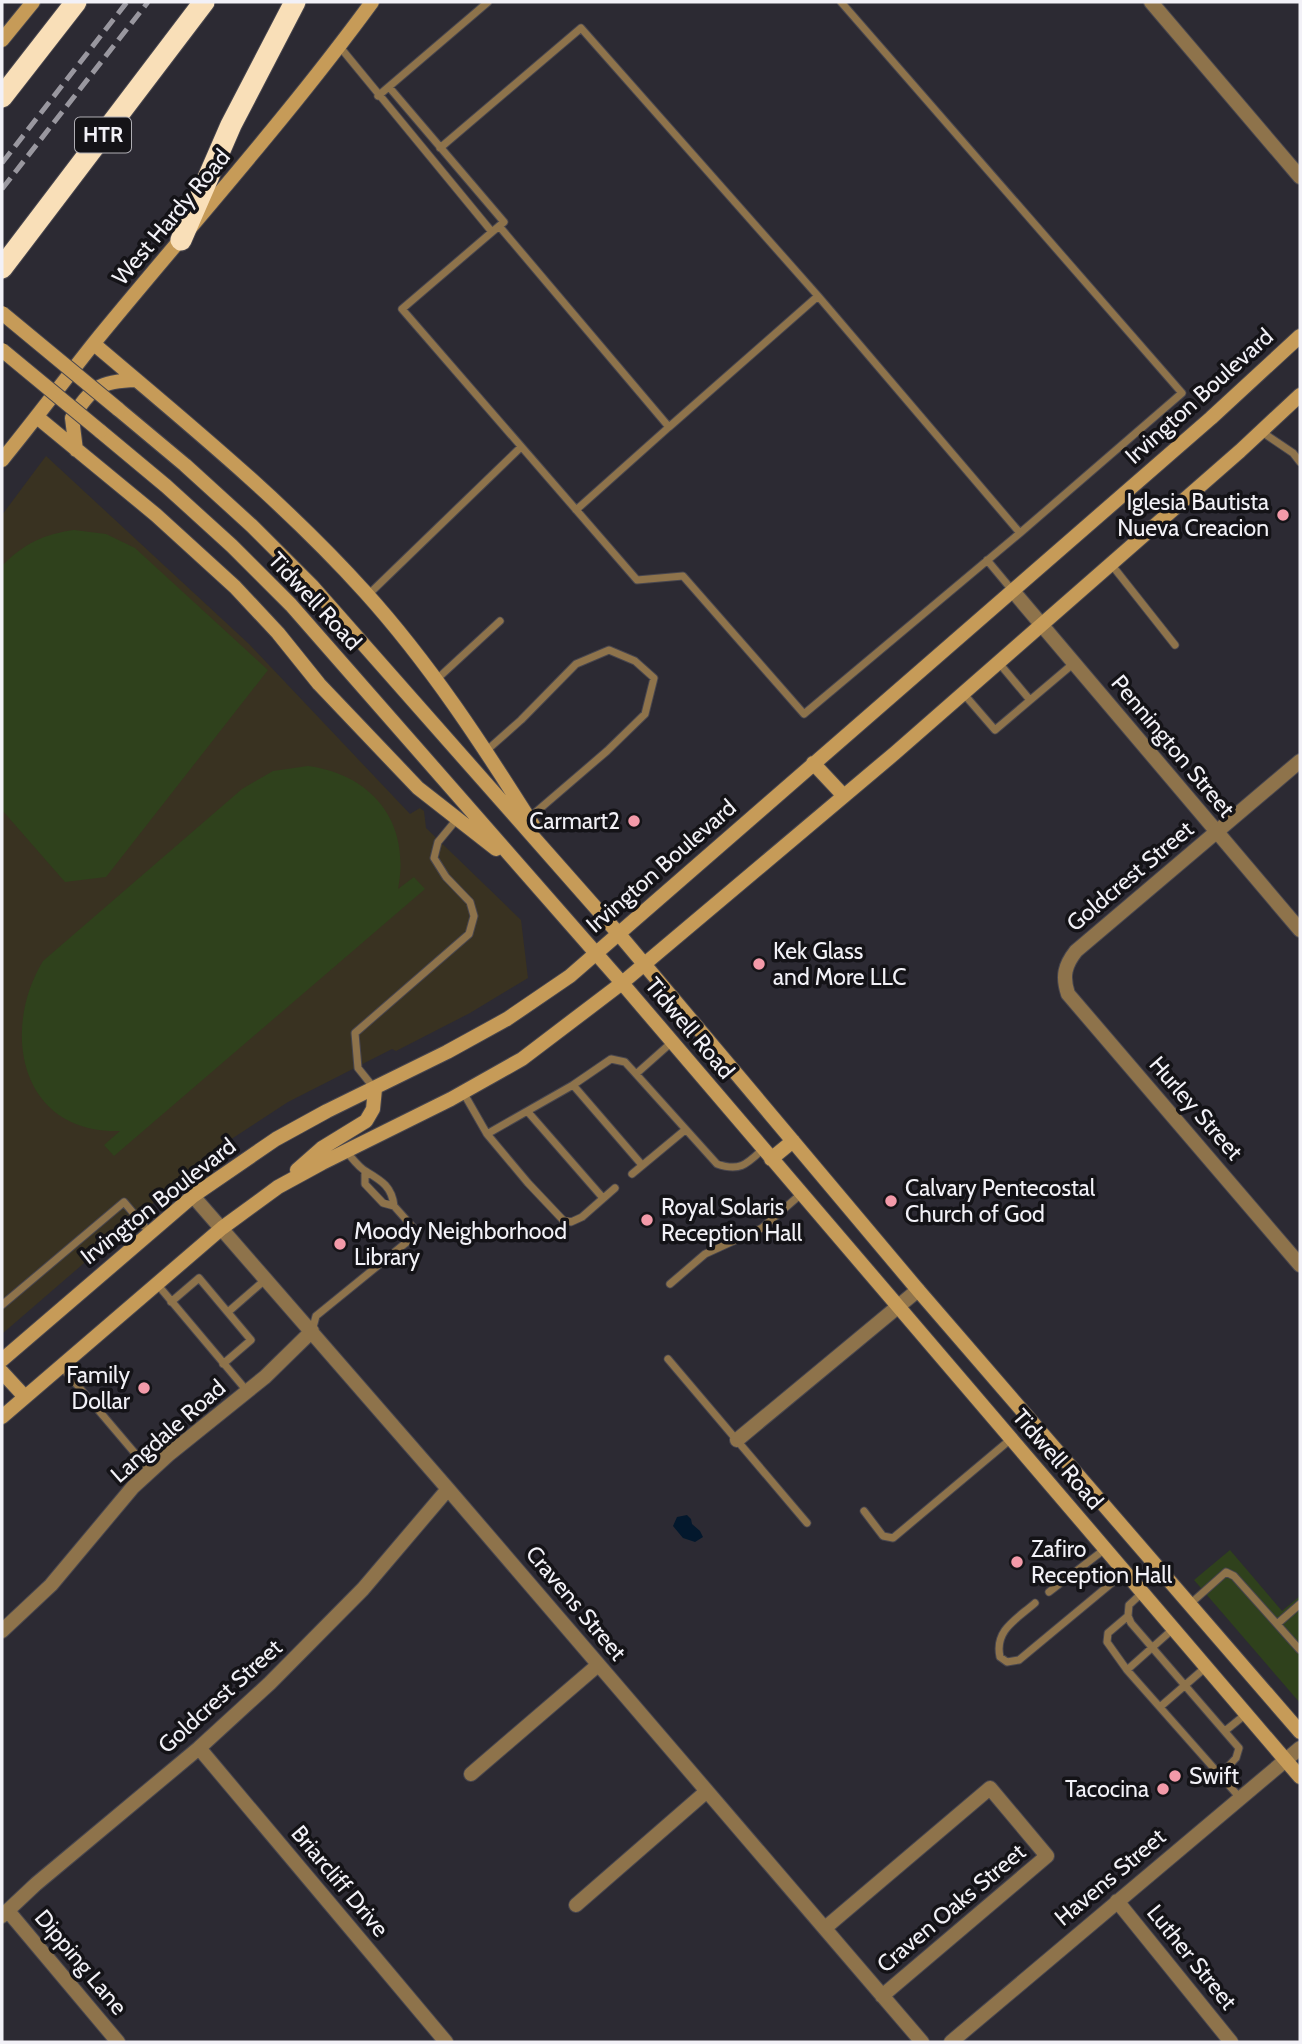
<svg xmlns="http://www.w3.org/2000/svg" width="1302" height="2044" viewBox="0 0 1302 2044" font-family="Cabin,sans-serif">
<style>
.education{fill:#393221}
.green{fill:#2f411c}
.water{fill:#03182d}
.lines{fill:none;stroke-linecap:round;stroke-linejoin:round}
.lane-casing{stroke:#48464e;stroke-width:9}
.street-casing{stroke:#48464e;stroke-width:16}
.secondary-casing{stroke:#48464e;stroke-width:16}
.highway-casing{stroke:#48464e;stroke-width:23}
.lane{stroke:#8e734b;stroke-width:7}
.street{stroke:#8e734b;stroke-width:14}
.secondary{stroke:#c69b58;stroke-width:14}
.highway{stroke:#f9dfb8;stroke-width:21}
.rail{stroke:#99979f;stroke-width:5;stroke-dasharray:14 7;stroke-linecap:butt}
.secondary-bridge-casing{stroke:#48464e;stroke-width:16;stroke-linecap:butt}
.secondary-bridge{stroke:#c69b58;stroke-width:14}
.poi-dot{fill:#f39aa9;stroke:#141317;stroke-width:2.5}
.labels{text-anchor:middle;stroke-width:7;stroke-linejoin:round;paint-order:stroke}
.shield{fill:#141317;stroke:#afaeb4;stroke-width:2}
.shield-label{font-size:21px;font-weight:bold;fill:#f2f1f7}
.street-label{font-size:23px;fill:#f2f1f7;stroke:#141317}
.poi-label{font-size:23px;fill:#f2f1f7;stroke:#141317;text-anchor:start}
</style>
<rect width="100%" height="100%" fill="#2c2a33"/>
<path class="education" d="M46,456L249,644L410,814L420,808L424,811L426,828L521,920L528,978L470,1013L396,1051L392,1049L288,1102L216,1149L2,1334V515Z"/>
<path class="green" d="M74,530L106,534L135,548L268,670L106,877L65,882L2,810V566C23,544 44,534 74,530Z
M308,766C374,775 411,824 398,889L414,877L425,889L114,1156L104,1145L120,1131C21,1134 0,1032 43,961L242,789L273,771Z
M1230,1550L1282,1611L1300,1596V1703L1194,1580Z"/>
<path class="water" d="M687,1515L691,1519L692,1524L700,1531L703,1537L695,1542L683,1538L673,1526L677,1517Z"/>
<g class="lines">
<g class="lane-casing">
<path id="lane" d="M841,2L1182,393L1020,533
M340,47L492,232L504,222L389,87
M378,96L488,2
M440,148L581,28L818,296
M492,232L402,309L637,580L683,576L804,714L1020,533L818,296L669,427L499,226
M1262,432L1293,453L1300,462
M576,510L669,427
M987,560L1012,590
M1111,564L1175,645
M368,595L521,447
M999,663L1030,700
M437,679L500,621
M963,693L995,730L1074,663
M486,751L521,720L576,664L609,650L635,661L654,678L645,714L607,751L529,818
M672,1042L636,1074L717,1164C740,1172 747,1164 763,1149
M573,1085L642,1165
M374,1088L358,1068L355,1033L469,934L474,916L470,902L446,877L434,858L438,842L457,819
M463,1092L487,1134L573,1085L611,1059L625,1062L636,1074
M528,1112L603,1198
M487,1134L528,1183L563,1220L571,1222L582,1217L615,1188
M346,1151C352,1158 359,1168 367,1172C382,1181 392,1187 394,1206
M632,1174L685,1130
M157,1284L247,1391
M670,1284L705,1254L762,1228L801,1194
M171,1302L199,1278L251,1340L223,1364
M2,1305L124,1202L150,1233
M228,1312L266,1279
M312,1331L316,1316L418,1233L394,1206L383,1203L365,1184V1171
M668,1359L807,1523
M61,1366L150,1471
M864,1511L883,1536L893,1538L1011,1439
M1049,1592L1105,1549
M1143,1592L1129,1605L1128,1616L1131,1623L1239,1748L1236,1758L1224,1771L1227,1783L1240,1798
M1035,1603C1017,1619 994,1630 1000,1657L1007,1662L1019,1660L1125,1572
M1190,1604L1226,1572L1234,1576L1300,1650
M1128,1616L1108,1633L1107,1642L1127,1670L1226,1782
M1277,1624L1300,1604
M1127,1670L1173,1629
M1160,1707L1206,1667
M1225,1731L1246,1714"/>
</g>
<g class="street-casing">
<path id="street" d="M1151,2L1300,177
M1013,591L1300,930
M1300,761L1076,951C1065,965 1062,976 1068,994L1300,1265
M193,1196L448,1489L922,2042
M737,1440L918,1290
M2,1631L51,1585L133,1487L168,1455L265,1377L312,1331
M199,1748L446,2042
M471,1774L598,1665
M1117,1901L1231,2042
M576,1905L707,1791
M8,1911L118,2042
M2,1916L36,1884L199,1748L270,1683L363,1589L448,1489
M825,1928L990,1788L1047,1856L882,1996
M951,2042L1300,1748"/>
</g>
<g class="secondary-casing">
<path id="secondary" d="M2,40L33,2
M94,344C187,423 283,501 365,592C430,664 482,744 533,825
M118,409L185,465L252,526L312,586L618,933L918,1290L1300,1732
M37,417L156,515L235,587L278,633L319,684L418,788L496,849
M100,431L166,486L232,546L291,605L622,983L1300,1777
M76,450L72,418C91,388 99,381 136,380
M2,460C33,422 63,382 94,343C187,229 285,121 372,2
M813,763L843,795
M771,1159L793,1141
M297,1170L322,1148L366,1121L373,1109L375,1089
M2,1360L193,1196L276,1139L327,1111L447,1052L507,1019L570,976L1211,418L1300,336
M2,1372L25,1397
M2,1417L222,1228L278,1187L322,1163L451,1099L522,1059L622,983L895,753L1240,451L1300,395"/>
</g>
<g class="highway-casing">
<path id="highway" d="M2,97L76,2
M181,240L231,125L295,2
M2,268L204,2"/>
</g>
<use href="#lane" class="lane"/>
<use href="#street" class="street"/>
<use href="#secondary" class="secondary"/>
<use href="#highway" class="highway"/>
<path class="rail" d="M2,163L127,2
M2,189L148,2"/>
<g class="secondary-bridge-casing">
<path id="secondary-bridge" d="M2,313L118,409
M2,350L100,431"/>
</g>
<use href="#secondary-bridge" class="secondary-bridge"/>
</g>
<g class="poi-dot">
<circle cx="1283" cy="515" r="7"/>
<circle cx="634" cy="821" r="7"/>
<circle cx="759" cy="964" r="7"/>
<circle cx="891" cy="1201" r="7"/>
<circle cx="647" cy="1220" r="7"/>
<circle cx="340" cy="1244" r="7"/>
<circle cx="144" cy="1388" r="7"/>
<circle cx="1017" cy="1562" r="7"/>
<circle cx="1175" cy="1776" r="7"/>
<circle cx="1163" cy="1789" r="7"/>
</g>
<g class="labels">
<rect class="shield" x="75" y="117.5" width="56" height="35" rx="5"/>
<g class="shield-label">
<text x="103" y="142">HTR</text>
</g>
<g class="street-label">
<text transform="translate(171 217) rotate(-50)" y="8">West Hardy Road</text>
<text transform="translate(1199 396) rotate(-42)" y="8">Irvington Boulevard</text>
<text transform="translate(315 601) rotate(47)" y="8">Tidwell Road</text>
<text transform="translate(1173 746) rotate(50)" y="8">Pennington Street</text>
<text transform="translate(661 866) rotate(-41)" y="8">Irvington Boulevard</text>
<text transform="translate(1130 876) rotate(-40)" y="8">Goldcrest Street</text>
<text transform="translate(690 1028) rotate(50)" y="8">Tidwell Road</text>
<text transform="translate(1196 1108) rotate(49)" y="8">Hurley Street</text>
<text transform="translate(158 1201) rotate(-38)" y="8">Irvington Boulevard</text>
<text transform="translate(168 1431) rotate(-41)" y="8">Langdale Road</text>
<text transform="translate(1058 1459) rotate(49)" y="8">Tidwell Road</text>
<text transform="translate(576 1603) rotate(50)" y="8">Cravens Street</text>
<text transform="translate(220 1696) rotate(-42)" y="8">Goldcrest Street</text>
<text transform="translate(1110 1877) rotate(-40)" y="8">Havens Street</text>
<text transform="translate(340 1881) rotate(50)" y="8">Briarcliff Drive</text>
<text transform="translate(951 1908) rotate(-40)" y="8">Craven Oaks Street</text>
<text transform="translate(1192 1957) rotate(51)" y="8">Luther Street</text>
<text transform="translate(81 1962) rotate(50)" y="8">Dipping Lane</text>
</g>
<g class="poi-label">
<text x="1269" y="510" text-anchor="end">Iglesia Bautista<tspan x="1269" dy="26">Nueva Creacion</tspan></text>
<text x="620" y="829" text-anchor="end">Carmart2</text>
<text x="773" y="959">Kek Glass<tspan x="773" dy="26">and More LLC</tspan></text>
<text x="905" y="1196">Calvary Pentecostal<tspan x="905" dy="26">Church of God</tspan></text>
<text x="661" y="1215">Royal Solaris<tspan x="661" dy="26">Reception Hall</tspan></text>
<text x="354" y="1239">Moody Neighborhood<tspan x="354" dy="26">Library</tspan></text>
<text x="130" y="1383" text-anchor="end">Family<tspan x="130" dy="26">Dollar</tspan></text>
<text x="1031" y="1557">Zafiro<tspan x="1031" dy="26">Reception Hall</tspan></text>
<text x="1189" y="1784">Swift</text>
<text x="1149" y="1797" text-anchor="end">Tacocina</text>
</g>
</g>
<rect width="1302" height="2044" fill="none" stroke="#f2f1f7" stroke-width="7"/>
</svg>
